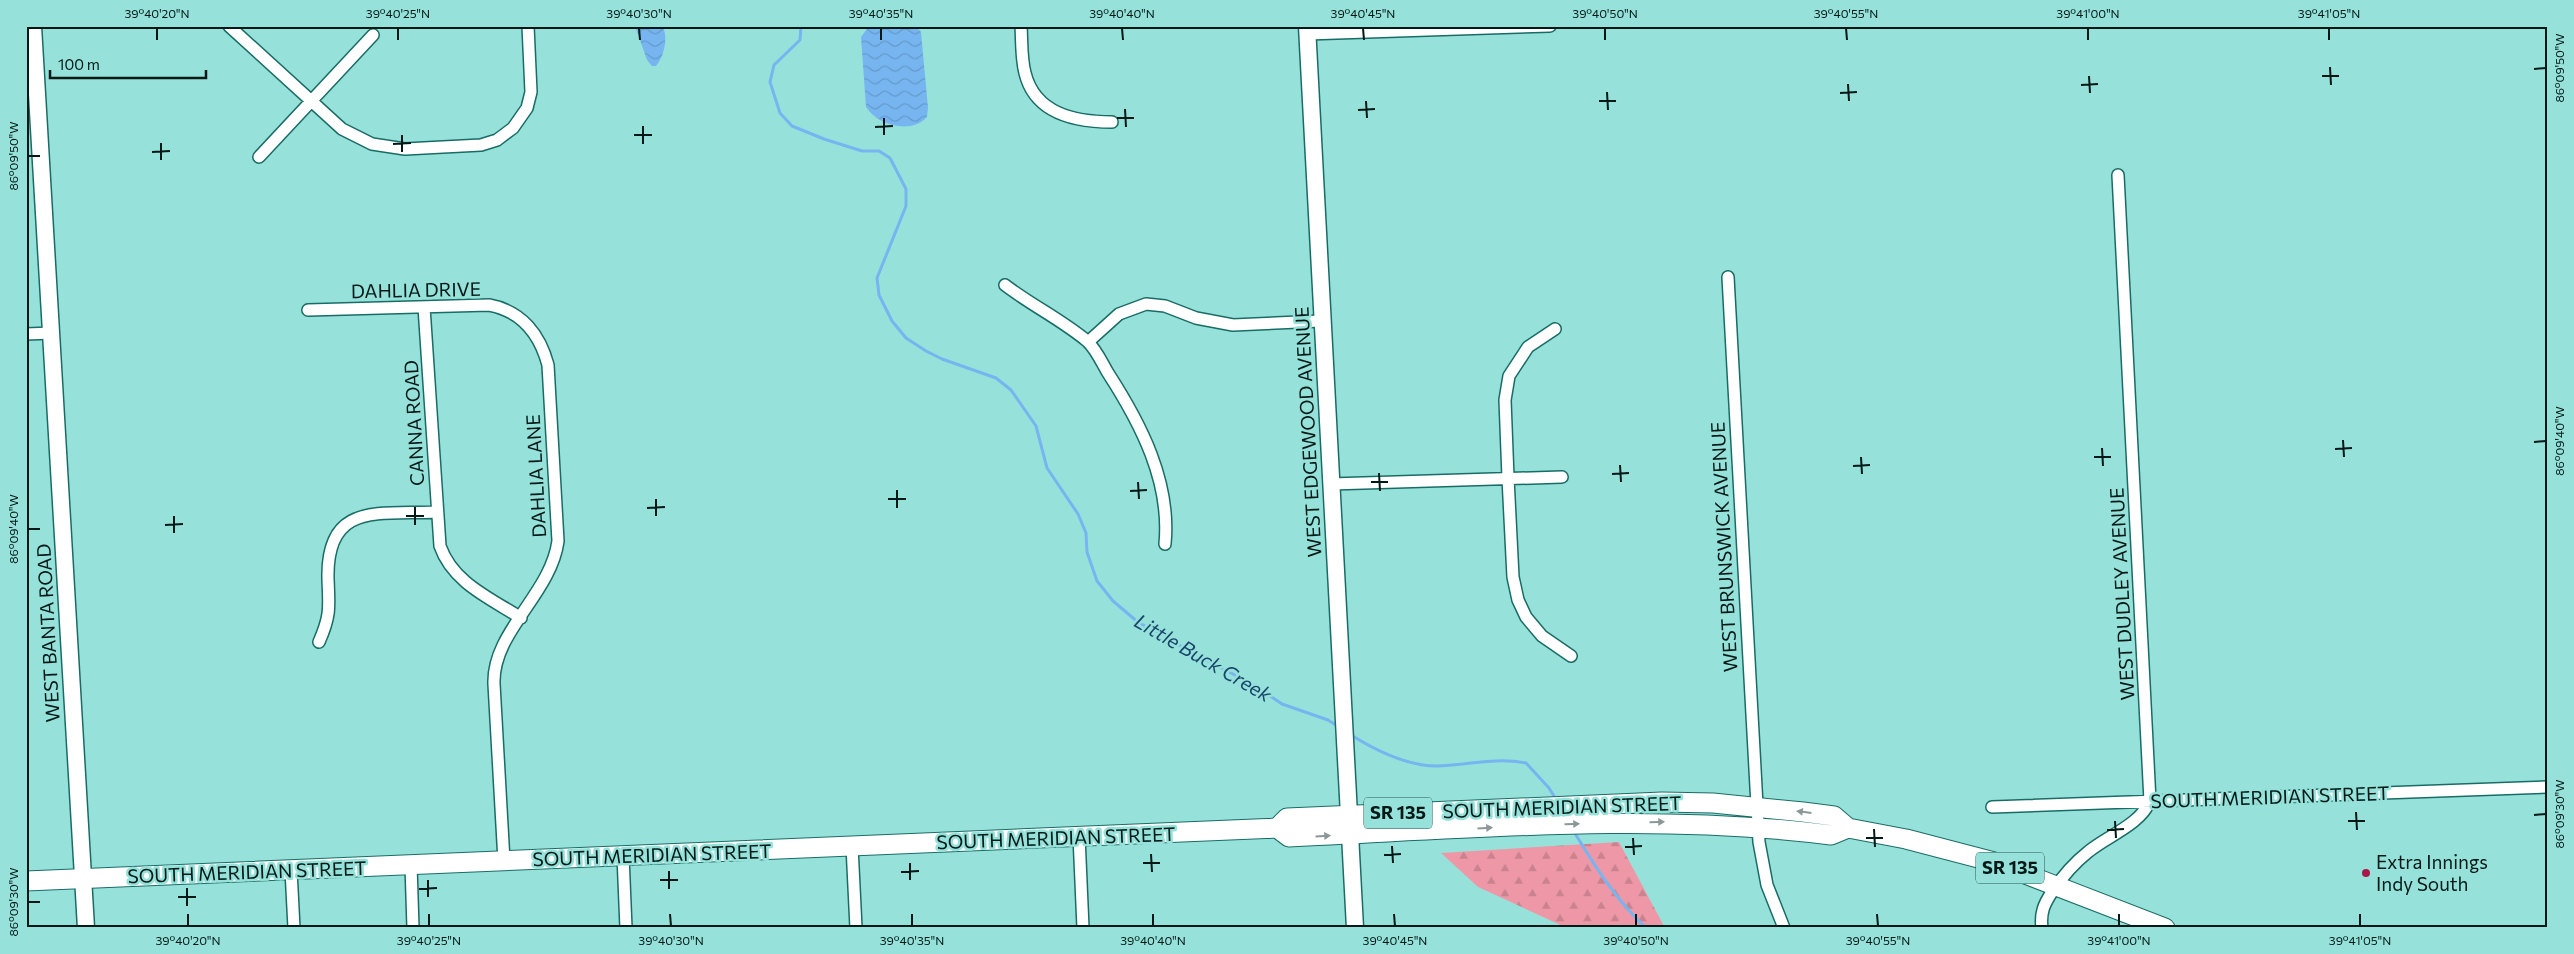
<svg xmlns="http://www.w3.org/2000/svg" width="2574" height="954" viewBox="0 0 2574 954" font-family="Commissioner,sans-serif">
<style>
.forest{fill:url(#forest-firs)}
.water{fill:url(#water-waves)}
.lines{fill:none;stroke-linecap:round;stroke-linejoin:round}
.stream{stroke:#77b5f0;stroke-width:3}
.street-casing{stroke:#196c66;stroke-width:14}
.secondary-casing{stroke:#196c66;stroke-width:19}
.primary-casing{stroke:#196c66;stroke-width:21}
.street{stroke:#fff;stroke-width:11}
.secondary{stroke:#fff;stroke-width:16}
.primary{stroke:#fff;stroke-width:19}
.oneway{fill:#8c9897}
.ticks{fill:none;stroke:#001917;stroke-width:2}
.poi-dot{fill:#a9164a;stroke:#96e2da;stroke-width:2}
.labels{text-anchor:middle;stroke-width:5;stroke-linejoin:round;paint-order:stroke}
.shield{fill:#96e2da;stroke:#2d5552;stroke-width:1}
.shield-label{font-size:18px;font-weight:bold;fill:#001917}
.street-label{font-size:19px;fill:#001917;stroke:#96e2da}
.poi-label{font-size:19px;fill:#001917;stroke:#96e2da;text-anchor:start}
.water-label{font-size:20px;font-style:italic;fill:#19456c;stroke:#96e2da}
.neatline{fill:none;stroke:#001917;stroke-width:2}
.ticks-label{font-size:12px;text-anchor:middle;fill:#001917}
</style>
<defs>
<pattern id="forest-firs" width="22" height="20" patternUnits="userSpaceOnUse" patternTransform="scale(1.25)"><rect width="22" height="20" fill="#ee98a7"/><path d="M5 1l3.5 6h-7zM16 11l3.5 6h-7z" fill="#ca828f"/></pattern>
<pattern id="water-waves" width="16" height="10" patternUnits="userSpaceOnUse" patternTransform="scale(1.25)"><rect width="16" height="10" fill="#77b5f0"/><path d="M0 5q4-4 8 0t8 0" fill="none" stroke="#659bcd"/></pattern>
</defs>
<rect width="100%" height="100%" fill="#96e2da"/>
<path class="forest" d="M1619,842L1665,928H1567L1478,887L1441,853Z"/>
<path class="water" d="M635,26H662C669,36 664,57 656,66H652L647,60Z
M869,26H916L921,32L928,108L927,117C911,135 877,125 866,107L861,37Z"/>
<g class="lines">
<path class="stream" d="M801,26L800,40L774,65L770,82L780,113L792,126L824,139L862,151H879L890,158L906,189V206L877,278L879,295L892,321L906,338L926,351L942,359L996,378L1011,390L1036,426L1047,468L1078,514L1086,533L1087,552L1097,581L1113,601L1139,623L1164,635L1185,649L1254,685L1282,704L1328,720L1339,727
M1351,735C1375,750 1408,766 1437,766C1467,765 1496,757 1526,763L1549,788L1557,801
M1573,830C1594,865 1616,900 1646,928"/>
<g class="street-casing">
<path id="street" d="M229,26L342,129L372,144L405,149L481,145L497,140L513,128L527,108L531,92L528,26
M1021,26C1022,41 1021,58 1025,73C1035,114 1075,122 1112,122
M1307,34L1550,26
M259,157L373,35
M1728,277L1759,842L1767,885L1784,928
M1005,285C1031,305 1062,320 1087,341C1096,349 1102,363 1108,373C1141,424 1171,482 1165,544
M424,307L440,546C453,583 490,598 521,618
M308,310L489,305C522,311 540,335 548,365L558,541C551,594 492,632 494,684L504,861
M1555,329L1528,347L1509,376L1505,400L1508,478L1513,577L1518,600L1526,617L1542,636L1571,656
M26,334L52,333
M1088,342L1119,314L1146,304L1165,306L1196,318L1233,325L1321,321
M1331,484L1562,477
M319,642C331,615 329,607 328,579C326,501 379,515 437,512
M1992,807L2548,787
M1079,836L1083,928
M852,846L856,928
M623,856L626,928
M411,865L413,928
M291,870L294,928
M2042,928C2040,913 2044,904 2052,892C2062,877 2074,863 2088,852C2107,836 2140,825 2150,801L2118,175"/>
</g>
<g class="secondary-casing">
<path id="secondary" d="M33,26L86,928
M1307,26L1355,928"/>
</g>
<g class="primary-casing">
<path id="primary" d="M1277,828L1287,818L1662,802L1713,803L1803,812L1834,816L1848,828L1906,839L1994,862L2165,928
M26,881L1277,828L1289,837C1469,829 1651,812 1831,835L1848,828"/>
</g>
<use href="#street" class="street"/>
<use href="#secondary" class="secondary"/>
<use href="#primary" class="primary"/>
</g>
<defs><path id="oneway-solid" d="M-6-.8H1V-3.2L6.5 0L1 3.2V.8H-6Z" transform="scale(1.25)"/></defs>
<g class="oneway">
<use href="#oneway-solid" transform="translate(1804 812) rotate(-173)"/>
<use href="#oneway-solid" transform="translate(1657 822) rotate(-1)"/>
<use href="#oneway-solid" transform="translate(1572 824) rotate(-2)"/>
<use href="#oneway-solid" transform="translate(1485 828) rotate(-3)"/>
<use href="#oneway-solid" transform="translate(1323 836) rotate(-3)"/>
</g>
<path class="ticks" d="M157,28V40M398,28V40M639,28L640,40M881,28V40M1122,28L1123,40M1363,28L1364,40M1605,28V40M1846,28L1847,40M2088,28V40M2329,28V40M2330,67L2331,85M2534,69L2546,68M2089,76L2090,93M2322,76H2339M1848,84L1849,101M2081,85L2098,84M1607,92L1608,110M1840,93L1857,92M1366,101L1367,118M1599,101H1616M1125,109L1126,127M1358,110L1375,109M884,118V135M1117,118H1134M643,126V144M875,127L893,126M402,135V152M634,135H652M161,143V160M393,144L411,143M152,152L170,151M28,156H40M2343,440L2344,457M2534,442L2546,441M2102,448L2103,466M2335,449L2352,448M1861,457L1862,474M2094,457H2111M1620,465L1621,482M1853,466L1870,465M1379,473L1380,491M1612,474L1629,473M1138,482L1139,499M1371,482H1388M897,490V508M1130,491L1147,490M656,499V516M888,499H906M415,507V525M647,508L665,507M174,516V533M406,516H424M165,525L183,524M28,529H40M2356,812L2357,830M2534,815L2546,814M2115,821L2116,838M2348,821H2365M1874,829L1875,847M2107,830L2124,829M1633,838L1634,855M1866,838H1883M1392,846L1393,863M1625,847L1642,846M1151,854L1152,872M1384,855L1401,854M910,863V880M1143,863H1160M669,871V889M901,872L919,871M428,880V897M660,880H678M187,888V906M419,889L437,888M178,897H196M28,902H40M188,914V926M429,914V926M670,914L671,926M912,914V926M1153,914V926M1394,914L1395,926M1636,914V926M1877,914L1878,926M2119,914V926M2360,914V926"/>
<circle class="poi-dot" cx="2366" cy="873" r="5"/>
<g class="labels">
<g class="shield">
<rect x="1364" y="797.5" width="68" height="31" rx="4"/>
<rect x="1976" y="852.5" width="68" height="31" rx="4"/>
</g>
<g class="shield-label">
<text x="1398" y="819">SR 135</text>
<text x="2010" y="874">SR 135</text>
</g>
<g class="street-label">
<text transform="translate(416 290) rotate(-1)" y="7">DAHLIA DRIVE</text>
<text transform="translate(414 423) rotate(-93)" y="7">CANNA ROAD</text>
<text transform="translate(1308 432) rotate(-93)" y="7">WEST EDGEWOOD AVENUE</text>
<text transform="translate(536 476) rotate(-93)" y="7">DAHLIA LANE</text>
<text transform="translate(1724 547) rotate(-93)" y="7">WEST BRUNSWICK AVENUE</text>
<text transform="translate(2122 594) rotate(-93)" y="7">WEST DUDLEY AVENUE</text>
<text transform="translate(48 633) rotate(-93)" y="7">WEST BANTA ROAD</text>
<text transform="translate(2270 797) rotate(-2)" y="7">SOUTH MERIDIAN STREET</text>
<text transform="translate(1562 807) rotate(-2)" y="7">SOUTH MERIDIAN STREET</text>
<text transform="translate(1056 838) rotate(-2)" y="7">SOUTH MERIDIAN STREET</text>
<text transform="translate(652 855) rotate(-2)" y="7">SOUTH MERIDIAN STREET</text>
<text transform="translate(247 872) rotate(-2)" y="7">SOUTH MERIDIAN STREET</text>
</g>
<g class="poi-label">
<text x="2376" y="869">Extra Innings<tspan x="2376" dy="22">Indy South</tspan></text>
</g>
<g class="water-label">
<text transform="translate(1203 658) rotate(30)" y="7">Little Buck Creek</text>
</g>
</g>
<rect width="2574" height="954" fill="none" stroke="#96e2da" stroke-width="55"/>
<path d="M50 70v8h156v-8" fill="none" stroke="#001917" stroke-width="2.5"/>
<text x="58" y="70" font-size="15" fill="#001917" stroke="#96e2da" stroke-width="4" paint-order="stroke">100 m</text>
<rect x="28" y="28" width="2518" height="898" class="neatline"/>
<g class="ticks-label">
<text x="157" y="18">39°40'20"N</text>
<text x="398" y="18">39°40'25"N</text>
<text x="639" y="18">39°40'30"N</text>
<text x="881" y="18">39°40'35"N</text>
<text x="1122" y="18">39°40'40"N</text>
<text x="1363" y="18">39°40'45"N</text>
<text x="1605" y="18">39°40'50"N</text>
<text x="1846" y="18">39°40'55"N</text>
<text x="2088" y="18">39°41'00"N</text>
<text x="2329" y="18">39°41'05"N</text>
<text transform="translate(2560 68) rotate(-90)" y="4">86°09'50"W</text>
<text transform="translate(14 156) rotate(-90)" y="4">86°09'50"W</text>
<text transform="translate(2560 441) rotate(-90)" y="4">86°09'40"W</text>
<text transform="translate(14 529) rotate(-90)" y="4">86°09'40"W</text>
<text transform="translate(2560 814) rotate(-90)" y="4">86°09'30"W</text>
<text transform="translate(14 902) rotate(-90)" y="4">86°09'30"W</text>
<text x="188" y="945">39°40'20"N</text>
<text x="429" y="945">39°40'25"N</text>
<text x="671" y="945">39°40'30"N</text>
<text x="912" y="945">39°40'35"N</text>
<text x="1153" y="945">39°40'40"N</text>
<text x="1395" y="945">39°40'45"N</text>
<text x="1636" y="945">39°40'50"N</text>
<text x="1878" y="945">39°40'55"N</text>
<text x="2119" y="945">39°41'00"N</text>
<text x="2360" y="945">39°41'05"N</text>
</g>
</svg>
